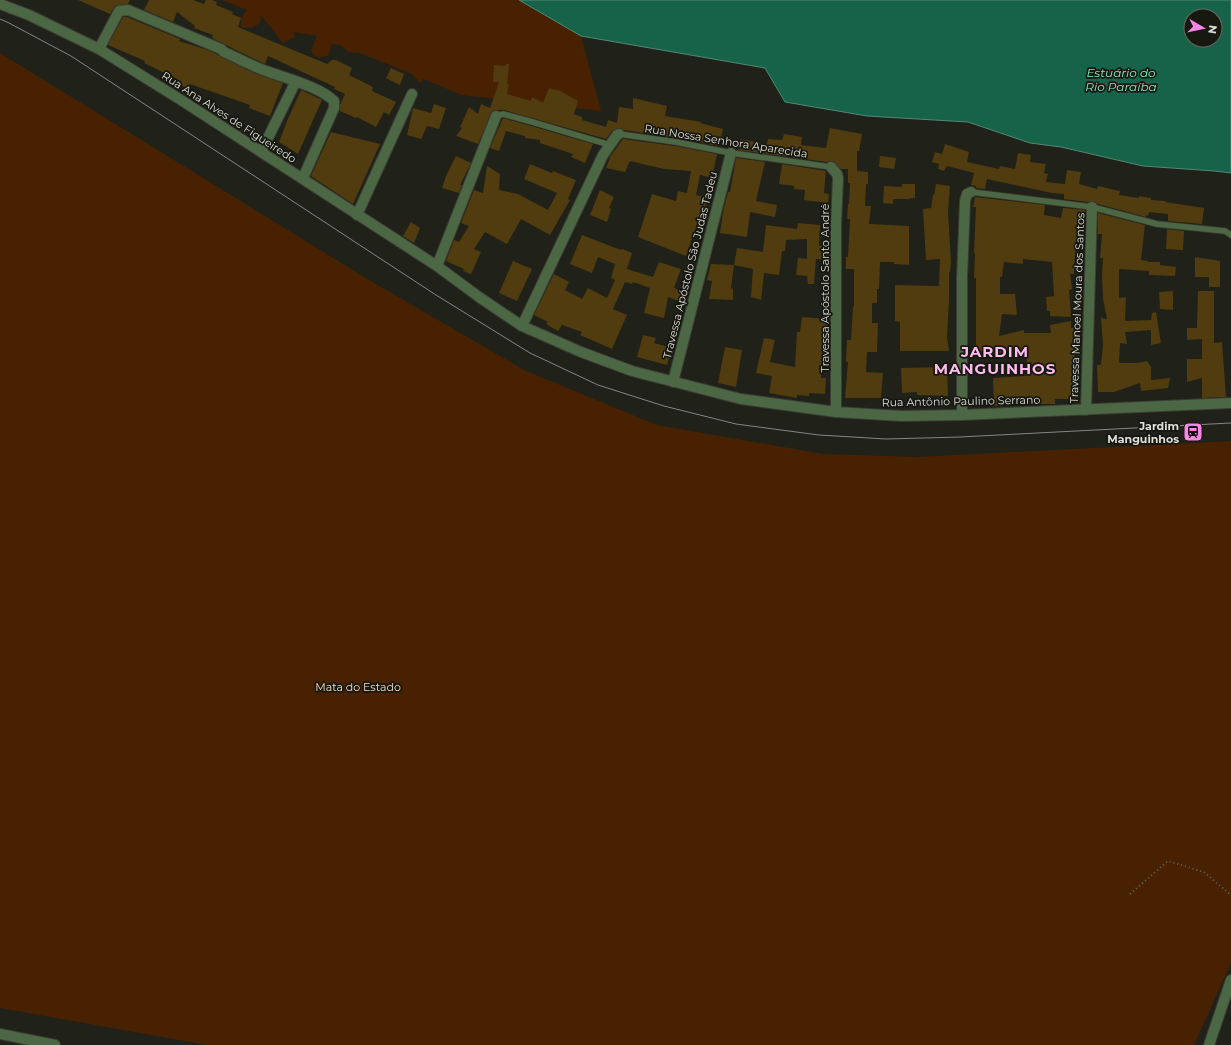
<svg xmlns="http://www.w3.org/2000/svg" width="1231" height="1045" viewBox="0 0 1231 1045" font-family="Montserrat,sans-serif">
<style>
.green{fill:#482200;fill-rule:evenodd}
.water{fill:#17634a;stroke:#538875;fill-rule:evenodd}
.building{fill:#503c0e}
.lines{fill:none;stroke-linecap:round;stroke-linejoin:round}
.lane-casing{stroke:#3b3c34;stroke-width:7}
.street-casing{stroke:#3b3c34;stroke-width:12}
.path{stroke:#63645d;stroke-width:2;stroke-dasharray:1 3;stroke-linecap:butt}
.lane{stroke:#4b6743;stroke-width:5.5}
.street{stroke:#4b6743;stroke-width:10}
.tram{stroke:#858680;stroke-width:1}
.labels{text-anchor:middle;stroke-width:3.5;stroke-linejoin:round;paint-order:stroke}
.street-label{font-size:11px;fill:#dedfda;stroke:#171810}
.poi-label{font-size:11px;font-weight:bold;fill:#dedfda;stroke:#171810;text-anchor:end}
.park-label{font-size:11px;fill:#fadbc5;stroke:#171810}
.water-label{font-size:12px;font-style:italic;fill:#83eac1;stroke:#171810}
.district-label{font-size:15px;font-weight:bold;letter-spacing:1px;fill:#febcef;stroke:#171810}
</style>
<rect width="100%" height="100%" fill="#202119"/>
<path class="green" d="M222,0H1231V173L1214,171L1143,166L1061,147L1030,143L968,122L867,116L785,102L765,68L581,36L601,111L462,95L423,79L420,83L412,74L360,53L349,52L340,45L331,44L329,55L319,58L314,55L311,50L317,36L294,32L295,37L283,43L261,15L260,23C253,28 249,28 241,27V18L247,10ZM1191,16H1215V40H1191Z
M0,53L369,280L524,370L657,425L823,454L917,457L1231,441V963L1194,1045H207L0,1008Z"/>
<path class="water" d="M519,0H1231V173L1214,171L1143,166L1061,147L1030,143L968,122L867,116L785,102L765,68L581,36ZM1191,16H1215V40H1191Z"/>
<path class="building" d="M78,0H130L128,4L115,6L110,14Z
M149,0H193L204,4L206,0H212L217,2L216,5L233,12L232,14L241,18L238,27L327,64L332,60H336L352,68L349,75L373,87L372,91L396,102L389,115L384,112L376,127L357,117L356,118L340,111V105L345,94L334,89L335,87L268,56L265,64L250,57L212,38L213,35L194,28L195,26L177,12L173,22L144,10Z
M123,17H127L180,39L179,41L208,50L254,73L283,83L270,116L249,108L250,105L190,84L189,89L180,85L181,81L144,63L145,61L108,45Z
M506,64H509L507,84H509L507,94L531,101L532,97L543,103L549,88L560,91L578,101L574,114L582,117V120L606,127L608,120L617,123L619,107L633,109V98L667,106L665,116L701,122L700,123L723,129L719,146L677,138L624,130L619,128L612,131L606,139L504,110H495L492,111L478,144L456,136L462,128L460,127L469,107L478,114L481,104L490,108L499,82H493L494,65L505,66Z
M391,68L404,74L400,85L386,78Z
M301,90L322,100L298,154L279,142L287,121Z
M434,104L446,108L439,129L427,126L421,139L407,135L413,108L431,113Z
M503,118L528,125L593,144L585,163L571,157L573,154L540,143V140L525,138V136L506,131L499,151L490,148Z
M830,128L862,134L859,151H857V171L868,172V184H866L865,206H871L869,224L909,226V265L894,264V262H880L879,289H877V303H872V323H878L877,352H867L866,372L883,373L881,398H845L848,362H846L847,340H851L853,307H854V269H846V257H848L850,219H847L848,204H849L850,183H848V169H841L833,161L827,162L738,150L740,139L767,144L768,139L782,140L784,134L802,137L801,145L826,148Z
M331,132L380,144L353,204L311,176Z
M623,139L675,146L717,154L712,178L700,175L696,195L708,198L699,224H697L686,256L638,237L652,194L676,201L678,191L687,193L691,171L664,169L630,161L625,172L606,168L610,158H609Z
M945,144L969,152L967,162L999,169L1000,166L1015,169L1018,153L1031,155L1030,162L1046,164L1044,173L1048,174L1046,182L1065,184L1067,170L1081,172L1079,184L1097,189L1098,186L1120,191L1119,195L1139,198V196L1151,198V200L1165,201V202L1204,208L1202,224L1168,221V214L1149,212L1148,216L1146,215V217L1098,204L1093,201L1088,202L1064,199V194L1052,193L987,179L985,189L976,188V186L971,185L974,173L947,166L944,171L938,169L939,164L932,162L935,152L942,154Z
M456,156L471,163L460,185H462L459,193L442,188L446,176Z
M880,156L896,158L894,169L879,167Z
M736,158L765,162L756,201L777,205L775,217L750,212L747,237L720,233L723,212L728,192H730Z
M530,164L552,173L553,171L576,180L568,199L570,200L550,235L521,219L507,244L485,232L474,249L481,252L471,274L463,271L464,269L446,261L454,240L459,242L469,226L461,223L474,190L483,193L487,166L500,174L499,190L518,194L548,210L557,193L524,179Z
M782,164L826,171L824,193L829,194L828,203L804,200L805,190L794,189V186L779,184Z
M902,184H915V198H910V199H893V204L883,203L884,186L902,187Z
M936,184L950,186L948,212L951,262L950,272H949V301L947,337L949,351H900V322L895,321V285L939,286L940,259L926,260L923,209L931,208L933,195H934Z
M600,190L614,197L609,208L611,209L607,222L590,215Z
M975,197L1045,205L1044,215L1061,218L1063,208L1085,210V228L1078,227L1074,265V274H1070L1072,289L1069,290L1071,317L1050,316V311H1047L1046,297L1054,296L1052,262L1023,259V264L1004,262L1002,277H1000V294H1015L1017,315L1002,314L999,336L1024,330V333H1051L1050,325L1071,321V328H1078L1079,347L1074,348L1077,399H1055V404H1025V402L994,406L993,378L1026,376L1027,351L1008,354V352L976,354V278H974L975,253H974L976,207H973Z
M1098,213L1145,225L1141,260L1148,261V262H1160V265L1176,267L1175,276L1149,275V271L1119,269V298L1126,297L1125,321L1151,320L1152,313L1156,312L1161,343L1151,345V330L1125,332L1127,344L1120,343L1119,363H1137L1147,361L1151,367V380L1170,378L1168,388L1141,391L1140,383L1114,392H1098L1097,365H1101L1103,345L1101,318L1107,319L1103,299L1102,275L1103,258H1100L1102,234H1098Z
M411,222L420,228L414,243L403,236Z
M798,223L820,225L819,246H830V259H816L814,284H808L807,276L796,275L798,258L807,259V239L786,240L785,251H782L779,275L764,273L761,300L751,297L753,269L734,265L737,248L763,252L766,225L797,229Z
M1167,229L1184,231L1183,250L1166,249Z
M582,235L621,250L622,249L632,253L627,269L653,277L659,262L681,269L674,288L682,291L679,301L668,297L664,318L644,313L650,288L633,282L632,284L625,282L613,309L627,315L612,349L580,335L582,332L562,325L558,331L546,324L548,322L534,315L554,274L569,282L565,290L582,299L588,288L607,298L615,280L611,278L615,264L598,257L592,273L570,264Z
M1195,257L1220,261V287H1209V277H1195Z
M513,261L532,269L517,301L499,293Z
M711,264L734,265L731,288L733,289V300L709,299L712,281L707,280Z
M1173,291V310L1160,309L1159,292Z
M1198,291H1214V343L1222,342L1226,397L1202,398V378L1187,382V359H1202V339L1187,340V328H1197Z
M802,317L827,319L826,331H824L821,378H826L825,394L809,393V396L797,395V398L769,393L772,376L756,373L764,338L775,340L770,362L795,367L797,332H800Z
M643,335L656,338L654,343L672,348L667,365L637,357Z
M725,347L742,350L736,387L718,383Z
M947,367L948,396L917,395V392L902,393L901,368Z"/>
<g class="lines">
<g class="lane-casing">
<path id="lane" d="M496,116L503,114L529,121L610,145
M619,134L676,142L731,153L831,167
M971,192L1092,207L1157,224L1225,231L1231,235"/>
</g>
<g class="street-casing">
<path id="street" d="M0,4L29,15L99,49L181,100L437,266L479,297L522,326L581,352L632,371L741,399L836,412L901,416L962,415L1231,403
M99,49L119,11L128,10L221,49L224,52C236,57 248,64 261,69C281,77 319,86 334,101V108L303,178
M261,152L296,81
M831,167L837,174L838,178L836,225V412
M357,215L412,94
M437,266L496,116
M522,326L603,155L617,135L619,134
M673,382L731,153
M1086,410L1092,207
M962,415V278L965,201L967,194L971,192
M0,1034L55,1045
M1209,1045L1231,980"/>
</g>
<path class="path" d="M1130,894L1168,861L1204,872L1231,895"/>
<use href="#lane" class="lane"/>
<use href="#street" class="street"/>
<path class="tram" d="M0,19L9,23L71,56L436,295L530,353L598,385L664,406L736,424L819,435L886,439L960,437L1231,423"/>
</g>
<defs>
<g id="station-square" transform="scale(1)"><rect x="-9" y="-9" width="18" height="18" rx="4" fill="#fb86e5" stroke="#171810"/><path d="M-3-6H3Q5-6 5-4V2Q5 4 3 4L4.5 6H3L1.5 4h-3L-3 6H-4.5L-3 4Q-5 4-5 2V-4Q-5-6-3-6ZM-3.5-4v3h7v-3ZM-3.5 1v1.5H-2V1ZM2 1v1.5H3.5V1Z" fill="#111"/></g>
</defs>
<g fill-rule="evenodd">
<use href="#station-square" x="1193" y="432"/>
</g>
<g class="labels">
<g class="street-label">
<text transform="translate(229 117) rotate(33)" y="4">Rua Ana Alves de Figueiredo</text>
<text transform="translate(726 141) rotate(9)" y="4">Rua Nossa Senhora Aparecida</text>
<text transform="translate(690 265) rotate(-76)" y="4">Travessa Apóstolo São Judas Tadeu</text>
<text transform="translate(825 288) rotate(-90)" y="4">Travessa Apóstolo Santo André</text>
<text transform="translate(1077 308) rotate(-88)" y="4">Travessa Manoel Moura dos Santos</text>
<text transform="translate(961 401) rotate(-1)" y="4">Rua Antônio Paulino Serrano</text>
</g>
<g class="poi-label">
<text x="1179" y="430">Jardim<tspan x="1179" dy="13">Manguinhos</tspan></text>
</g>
<g class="park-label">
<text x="358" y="691">Mata do Estado</text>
</g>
<g class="water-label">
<text x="1121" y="77">Estuário do<tspan x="1121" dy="14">Rio Paraíba</tspan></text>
</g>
<g class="district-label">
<text x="995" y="357">JARDIM<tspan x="995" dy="17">MANGUINHOS</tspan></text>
</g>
</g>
<g transform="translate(1203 28) rotate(99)"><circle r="19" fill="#171810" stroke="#676861"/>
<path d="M0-3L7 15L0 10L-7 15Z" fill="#fb86e5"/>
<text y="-6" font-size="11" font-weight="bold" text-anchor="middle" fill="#dedfda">N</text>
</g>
</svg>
